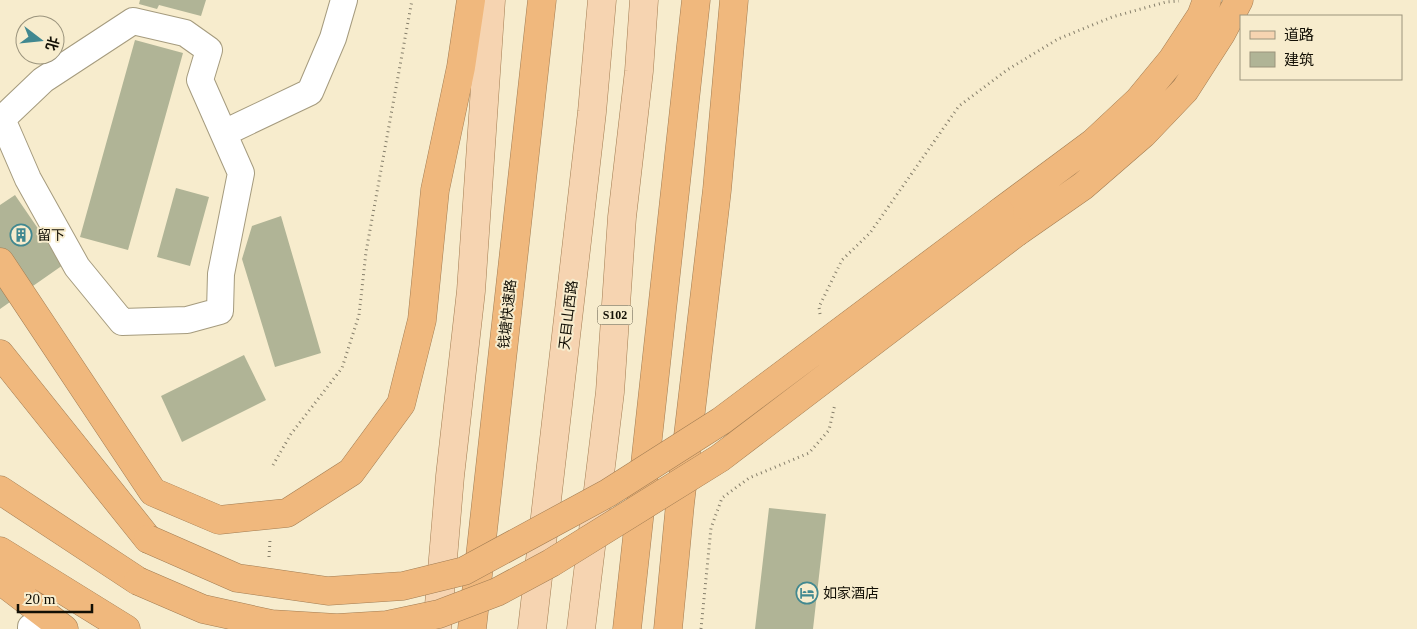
<svg xmlns="http://www.w3.org/2000/svg" width="1417" height="629" viewBox="0 0 1417 629" font-family="'Times New Roman','Noto Sans SC',serif">
<style>
.building{fill:#b0b496}
.lines{fill:none;stroke-linecap:round;stroke-linejoin:round}
.minor-casing{stroke:#a59b7e;stroke-width:28}
.major-casing{stroke:#a27d53;stroke-width:29}
.highway-casing{stroke:#a27d53;stroke-width:29}
.path{stroke:#867f6b;stroke-width:3;stroke-dasharray:1 4;stroke-linecap:butt}
.minor{stroke:#fff;stroke-width:26}
.major{stroke:#f6d4b1;stroke-width:28}
.highway{stroke:#f0b87d;stroke-width:28}
.highway-bridge-casing{stroke:#a27d53;stroke-width:29;stroke-linecap:butt}
.highway-bridge{stroke:#f0b87d;stroke-width:28}
.labels{text-anchor:middle;stroke-width:4;stroke-linejoin:round;paint-order:stroke}
.shield{fill:#f7eccd;stroke:#575141;stroke-width:1}
.shield-label{font-size:12px;font-weight:bold;fill:#120f05}
.poi-label{font-size:14px;fill:#120f05;stroke:#f7eccd;text-anchor:start}
.street-label{font-size:14px;fill:#120f05;stroke:#f7eccd}
</style>
<rect width="100%" height="100%" fill="#f7eccd"/>
<path class="building" d="M140,0H206L201,16L159,5L157,9L139,4Z
M135,40L183,53L128,250L80,237Z
M176,188L209,197L190,266L157,257Z
M15,195L63,265L0,309V205Z
M281,216L321,353L275,367L242,259L252,226Z
M244,355L266,400L182,442L161,396Z
M769,508L826,514L813,629H755Z"/>
<g class="lines">
<g class="minor-casing">
<path id="minor" d="M133,21L185,33L209,50L200,80L241,173L221,274L220,311L187,320L122,322L77,267L28,179L2,119L43,80Z
M224,133L310,92L333,38L344,0
M31,629V627"/>
</g>
<g class="major-casing">
<path id="major" d="M437,629L450,476L471,291L491,0
M532,629L592,112L602,0
M581,629L610,392L622,217L639,71L644,0"/>
</g>
<g class="highway-casing">
<path id="highway" d="M1000,212L1093,143L1139,100L1172,60L1201,16L1207,0
M1017,232L1083,186L1143,134L1185,90L1221,34L1239,0
M0,262L153,492L219,520L287,513L351,472L401,404L422,320L435,190L461,67L471,0
M0,354L148,539
M0,490L138,581
M0,551L126,629
M0,580L64,629
M472,629L542,0
M627,629L696,0
M668,629L680,504L717,190L734,0"/>
</g>
<path class="path" d="M820,314L819,307L842,260L870,233L959,106L1007,70L1058,39L1112,17L1166,2L1179,1
M273,465L291,434L342,368L359,315L366,252L412,0
M269,557L270,540
M701,629L711,528L722,498L749,478L809,453L829,430L835,404"/>
<use href="#minor" class="minor"/>
<use href="#major" class="major"/>
<use href="#highway" class="highway"/>
<g class="highway-bridge-casing">
<path id="highway-bridge" d="M148,539L237,578L328,591L403,586L464,571L608,493L721,421L1000,212
M138,581L203,609L271,624L337,628L387,625L439,614L497,592L551,563L720,458L1017,232"/>
</g>
<use href="#highway-bridge" class="highway-bridge"/>
</g>
<defs>
<g id="building-ring" transform="scale(1.125)"><circle r="9.5" fill="#f7eccd" stroke="#418890" stroke-width="1.5"/><path d="M-4-6H4V6H1V3H-1V6H-4ZM-2.5-4.3h1.7v1.8h-1.7ZM.8-4.3h1.7v1.8H.8ZM-2.5-1h1.7V.8h-1.7ZM.8-1h1.7V.8H.8Z" fill="#418890"/></g>
<g id="hotel-ring" transform="scale(1.125)"><circle r="9.5" fill="#f7eccd" stroke="#418890" stroke-width="1.5"/><path d="M-6-4.5h1.5V1H6V5H4.5V3h-9V5H-6ZM-4 0a1.8 1.8 0 1 1 3.6 0ZM.5 0V-2.5h3Q6-2.5 6 0Z" fill="#418890"/></g>
</defs>
<g fill-rule="evenodd">
<use href="#building-ring" x="21" y="235"/>
<use href="#hotel-ring" x="807" y="593"/>
</g>
<g class="labels">
<rect class="shield" x="597.5" y="305.5" width="35" height="19" rx="4"/>
<g class="shield-label">
<text x="615" y="319">S102</text>
</g>
<g class="poi-label">
<text x="37" y="240">留下</text>
<text x="823" y="598">如家酒店</text>
</g>
<g class="street-label">
<text transform="translate(507 314) rotate(-84)" y="5">钱塘快速路</text>
<text transform="translate(568 315) rotate(-83)" y="5">天目山西路</text>
</g>
</g>
<rect x="1240" y="15" width="162" height="65" fill="#f7eccd" stroke="#9b947d"/>
<rect x="1250" y="31" width="25" height="8" fill="#f6d4b1" stroke="#9b947d"/>
<text x="1284" y="40" font-size="15" fill="#120f05">道路</text>
<rect x="1250" y="52" width="25" height="15" fill="#b0b496" stroke="#9b947d"/>
<text x="1284" y="65" font-size="15" fill="#120f05">建筑</text>
<g transform="translate(40 40) rotate(106)"><circle r="24" fill="#f7eccd" stroke="#9b947d"/>
<path d="M0-4L9 19L0 12L-9 19Z" fill="#418890"/>
<text y="-8" font-size="14" font-weight="bold" text-anchor="middle" fill="#120f05">北</text>
</g>
<path d="M18 604v8h74v-8" fill="none" stroke="#120f05" stroke-width="2.5"/>
<text x="25" y="604" font-size="15" fill="#120f05" stroke="#f7eccd" stroke-width="4" paint-order="stroke">20 m</text>
</svg>
